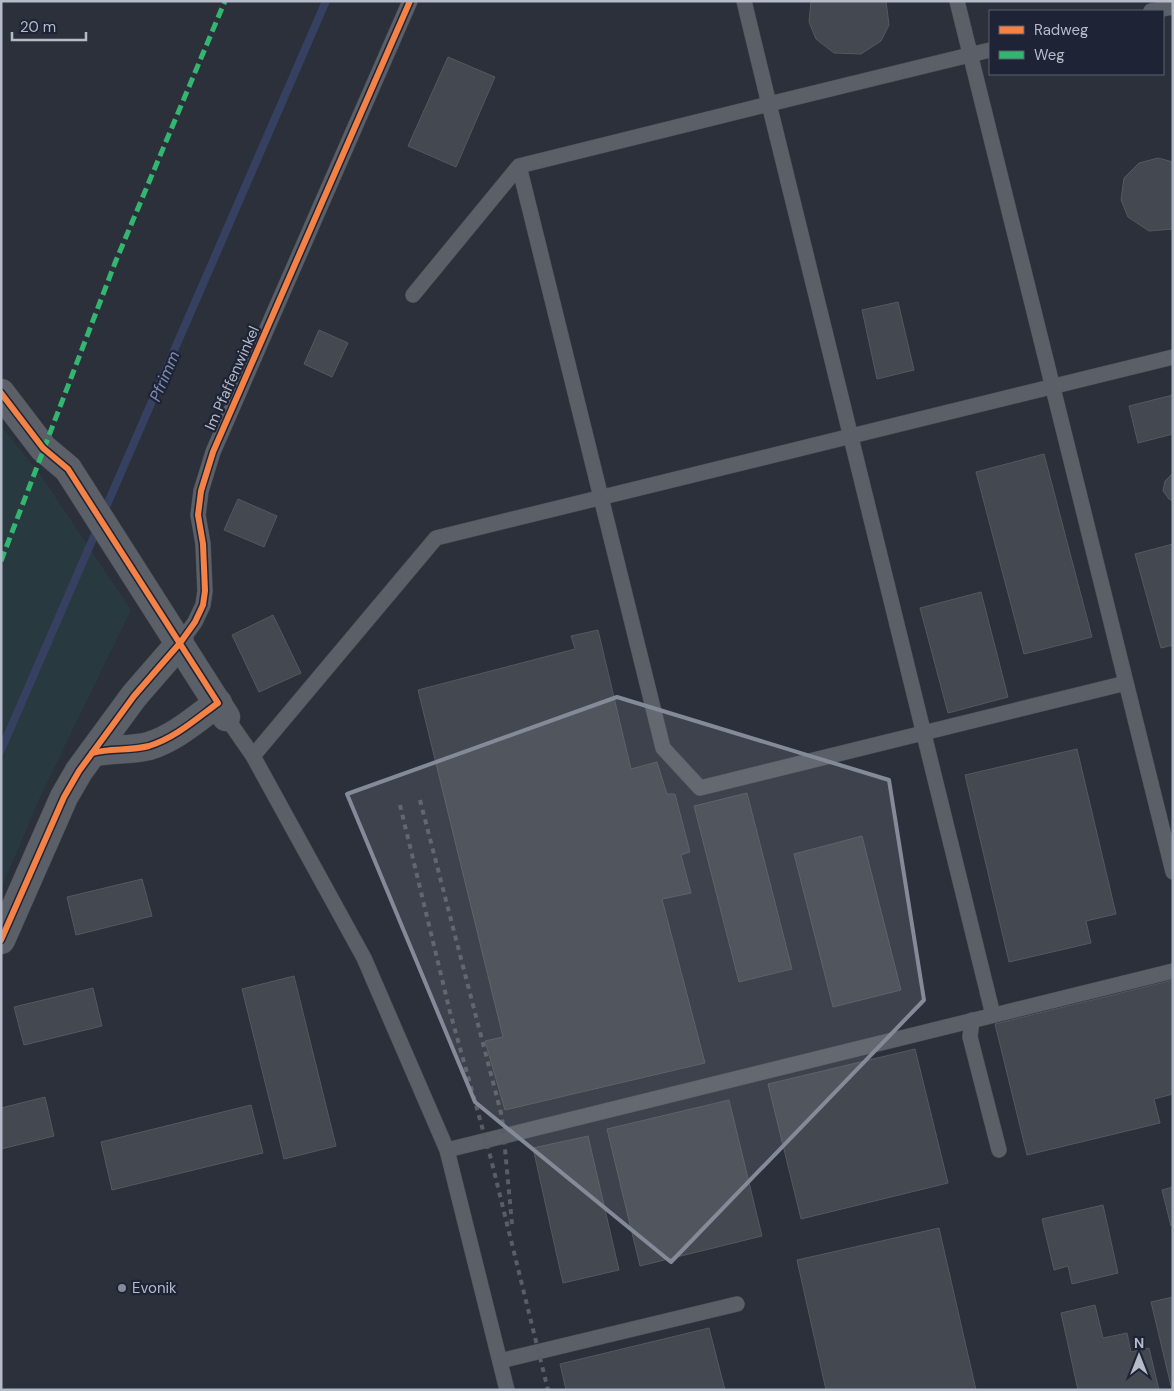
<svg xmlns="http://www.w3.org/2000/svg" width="1174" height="1391" viewBox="0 0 1174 1391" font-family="'DM Sans',sans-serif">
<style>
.green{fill:#283940}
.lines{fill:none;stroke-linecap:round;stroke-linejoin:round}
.stream{stroke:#364162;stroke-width:8}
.building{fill:#444850;stroke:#535861}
.service-casing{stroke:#474b53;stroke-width:16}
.minor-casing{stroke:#474b53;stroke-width:29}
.service{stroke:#5b5f68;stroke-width:15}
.minor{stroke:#5b5f68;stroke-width:28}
.rail{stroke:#5a5d66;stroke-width:4;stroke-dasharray:5 5;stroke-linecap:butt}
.quiet{stroke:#33b770;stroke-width:5;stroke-dasharray:10 5;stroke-linecap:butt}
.cycleway-casing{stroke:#1e2435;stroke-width:9}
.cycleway{stroke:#f48246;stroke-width:6}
.marked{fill:#858a98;fill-opacity:0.2;stroke:#858a98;stroke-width:4;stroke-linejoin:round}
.poi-dot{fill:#858a98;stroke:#1e2435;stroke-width:2}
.labels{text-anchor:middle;stroke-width:4.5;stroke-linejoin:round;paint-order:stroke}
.street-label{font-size:15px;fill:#b6bbca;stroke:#1e2435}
.poi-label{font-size:15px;fill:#b6bbca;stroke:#1e2435;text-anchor:start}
.water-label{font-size:16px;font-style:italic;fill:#7c8cb2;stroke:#1e2435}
</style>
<rect width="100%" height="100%" fill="#2b303a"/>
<path class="green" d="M1,426L40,474L131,610L42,793L1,889Z"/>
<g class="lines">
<path class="stream" d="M103,514L326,1
M1,750L98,527"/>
</g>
<path class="building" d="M811,1H886L889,25L881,41L861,54L834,53L816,39L809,22Z
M448,57L495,77L456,167L408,146Z
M1158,158L1173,162V229L1149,231L1128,217L1121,200L1124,178L1139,163Z
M898,302L914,370L877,379L862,310Z
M319,330L348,343L332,377L304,364Z
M1173,395V434L1138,443L1129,406Z
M1044,454L1092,637L1024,654L976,472Z
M1172,474H1173V501L1169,499L1163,491L1165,481Z
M238,499L277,516L264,547L224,530Z
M1173,544V645L1161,648L1135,554Z
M981,592L1008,697L948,713L920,608Z
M273,615L301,673L259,692L232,635Z
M598,630L631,769L657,762L667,794H675L690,852L681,855L691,893L662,899L705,1063L505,1110L485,1041L503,1037L418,690L575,649L571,636Z
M1077,749L1116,914L1086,921L1091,943L1009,962L965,775Z
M747,793L792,969L739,982L694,806Z
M862,836L901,990L833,1007L794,854Z
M142,879L152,916L76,935L67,897Z
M294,976L336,1146L284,1159L242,989Z
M1173,980V1094L1154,1099L1160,1123L1027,1155L995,1024Z
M93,988L102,1026L24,1045L14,1007Z
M915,1049L948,1183L801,1219L768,1084Z
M45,1097L54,1136L1,1149V1108Z
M729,1100L762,1236L640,1266L607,1129Z
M251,1105L263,1153L112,1190L101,1142Z
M588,1136L619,1270L563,1283L533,1148Z
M1173,1187V1225L1171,1226L1162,1190Z
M1103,1205L1118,1273L1072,1284L1068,1266L1054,1270L1042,1219Z
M939,1228L976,1390H826L797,1260Z
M1173,1297V1390H1172L1151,1302Z
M1095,1305L1103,1338L1127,1333L1131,1352L1149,1348L1159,1390H1078L1061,1313Z
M709,1328L725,1390H566L560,1364Z"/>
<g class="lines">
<g class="service-casing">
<path id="service" d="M744,1L769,104L519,166L663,748L700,788L1126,683
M957,1L1173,872
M1151,11L1173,7
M990,50L769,104L993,1015
M413,295L519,166
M180,643L195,622L203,605L205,591L203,544L198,515L201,491L213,452L410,1
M226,717L253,756L364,958L447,1150L507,1390
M253,756L436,538L1173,357
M972,1020L970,1037L999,1150
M447,1150L1173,971
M500,1361L737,1304"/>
</g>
<g class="minor-casing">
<path id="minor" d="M1,393L43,448L68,469L226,717
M92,753C111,748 130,751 149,746C175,738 196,719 218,703
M1,940L64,797L79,771L134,696L180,643"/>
</g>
<use href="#service" class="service"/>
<use href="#minor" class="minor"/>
<path class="rail" d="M420,800L502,1117L512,1224
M400,805L450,1012L491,1159L548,1390"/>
<path class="quiet" d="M1,561L115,263L225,1"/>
<g class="cycleway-casing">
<path id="cycleway" d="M1,393L43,448L68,469L218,703C196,719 175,738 149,746C130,751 111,748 92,753
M1,940L64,797L79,771L134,696L180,643L195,622L203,605L205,591L203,544L198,515L201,491L213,452L410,1"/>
</g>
<use href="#cycleway" class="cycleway"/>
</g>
<path class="marked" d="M617,697L889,780L924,1000L671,1262L475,1102L347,794Z"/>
<circle class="poi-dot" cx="122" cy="1288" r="5"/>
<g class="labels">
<g class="street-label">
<text transform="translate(232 378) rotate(-66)" y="5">Im Pfaffenwinkel</text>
</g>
<g class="poi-label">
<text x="132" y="1293">Evonik</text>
</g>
<g class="water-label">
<text transform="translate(164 376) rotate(-67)" y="6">Pfrimm</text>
</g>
</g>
<rect width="1174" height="1391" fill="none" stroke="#b6bbca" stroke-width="5"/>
<rect x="989" y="10" width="175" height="65" fill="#1e2435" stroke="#5b6071"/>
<rect x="999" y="26" width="25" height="8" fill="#f48246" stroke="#5b6071"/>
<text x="1034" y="35" font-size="15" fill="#b6bbca">Radweg</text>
<rect x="999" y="51" width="25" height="8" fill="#33b770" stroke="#5b6071"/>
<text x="1034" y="60" font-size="15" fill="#b6bbca">Weg</text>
<g transform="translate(1139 1356)" stroke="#1e2435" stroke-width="4" paint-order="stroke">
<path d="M0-4L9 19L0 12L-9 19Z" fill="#b6bbca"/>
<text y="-8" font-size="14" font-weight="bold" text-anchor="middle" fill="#b6bbca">N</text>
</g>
<path d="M12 32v8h74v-8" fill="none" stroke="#b6bbca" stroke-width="2.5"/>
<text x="20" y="32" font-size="15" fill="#b6bbca" stroke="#1e2435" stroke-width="4" paint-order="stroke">20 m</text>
</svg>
